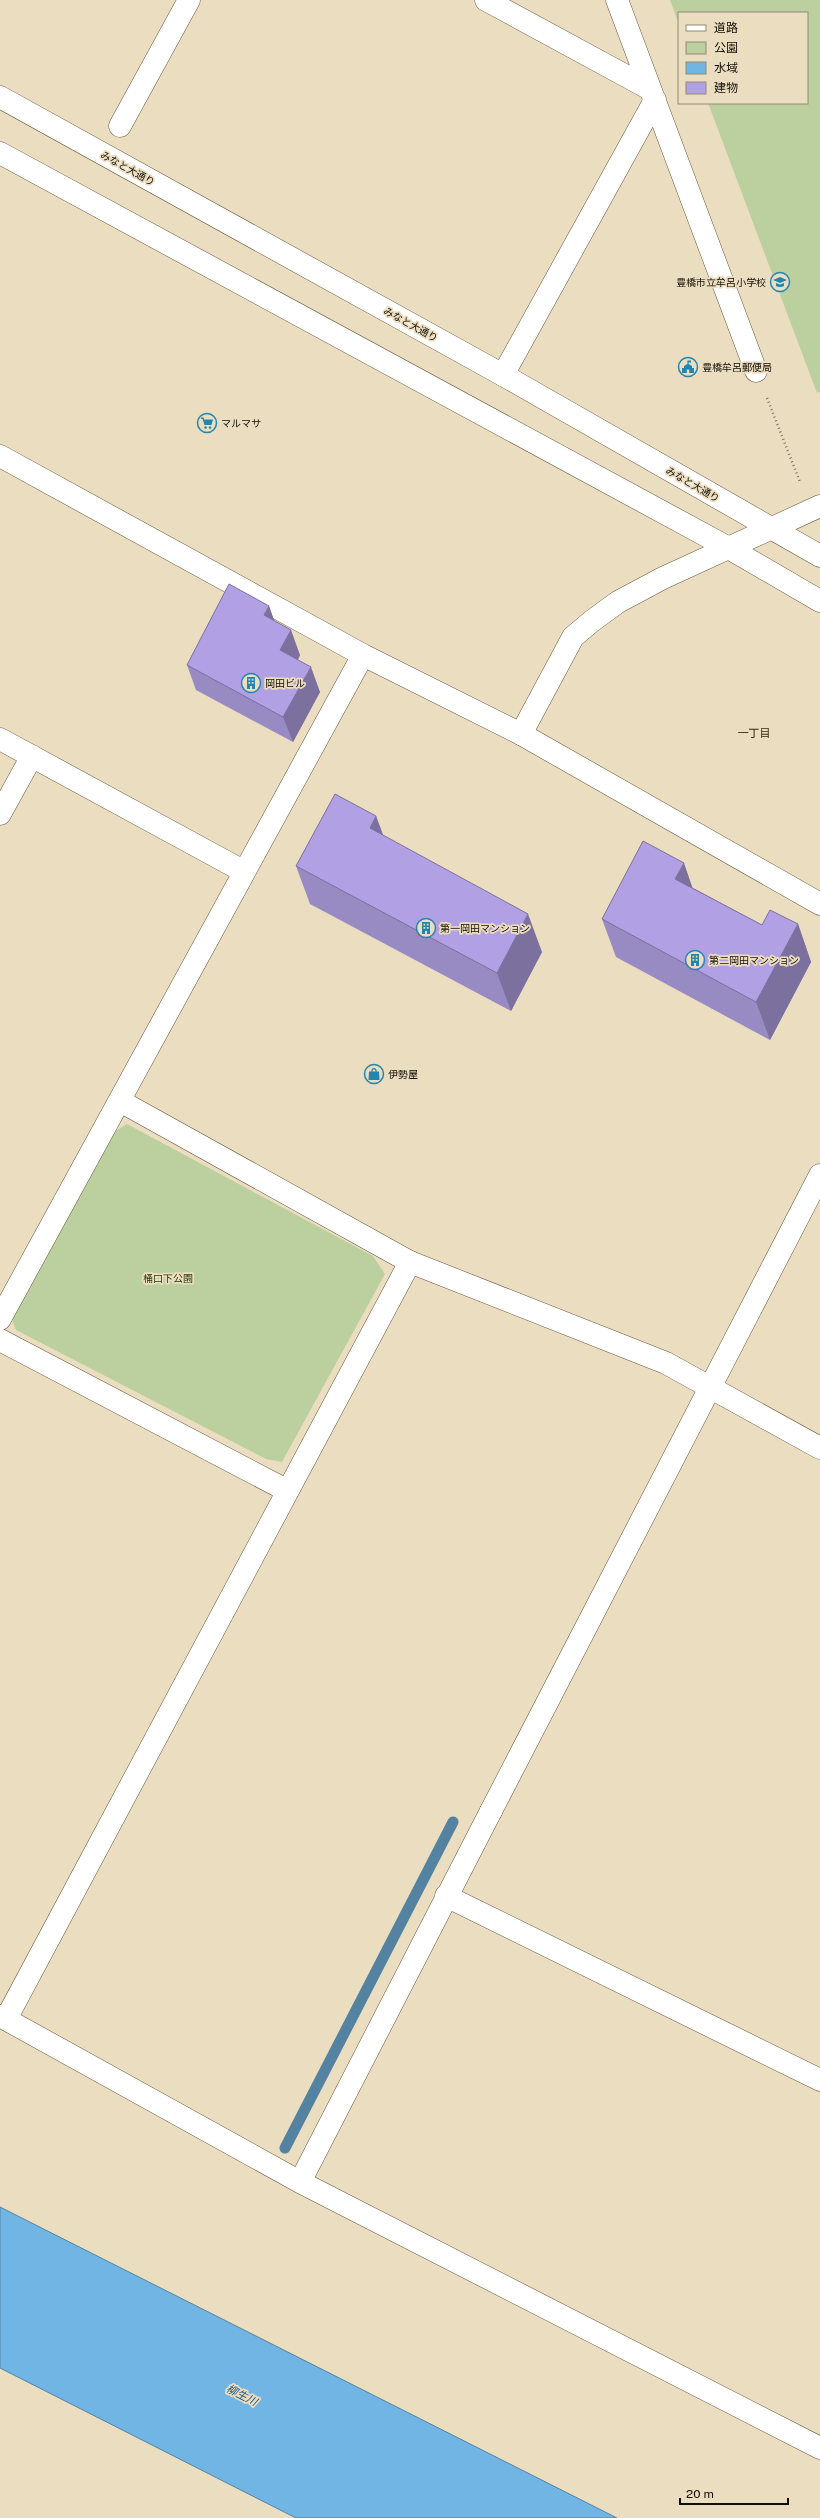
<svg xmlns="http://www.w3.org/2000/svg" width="820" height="2518" viewBox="0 0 820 2518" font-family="'Public Sans','Noto Sans JP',sans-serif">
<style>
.green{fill:#bcd09f}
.water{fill:#71b5e5;stroke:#5483a2}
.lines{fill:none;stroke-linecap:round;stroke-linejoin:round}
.stream{stroke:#5483a2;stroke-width:11}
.minor-casing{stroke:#66593f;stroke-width:23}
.tertiary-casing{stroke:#66593f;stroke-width:23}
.secondary-casing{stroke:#66593f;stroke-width:23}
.path{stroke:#7b725e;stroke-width:2.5;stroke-dasharray:1 3;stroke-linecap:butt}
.minor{stroke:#fff;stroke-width:22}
.tertiary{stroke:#fff;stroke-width:22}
.secondary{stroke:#fff;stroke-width:22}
.wall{fill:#988ac3}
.shaded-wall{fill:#7c709f}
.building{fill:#b1a0e3;stroke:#7c709f}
.labels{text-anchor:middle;stroke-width:3.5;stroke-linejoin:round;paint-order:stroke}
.street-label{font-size:10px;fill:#120e04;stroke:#ebddbf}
.poi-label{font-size:10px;fill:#120e04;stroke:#ebddbf;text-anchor:start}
.park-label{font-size:10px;fill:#273702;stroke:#ebddbf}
.neighbourhood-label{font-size:11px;fill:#352a11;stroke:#ebddbf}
.water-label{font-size:11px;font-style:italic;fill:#245777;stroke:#ebddbf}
</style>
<rect width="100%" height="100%" fill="#ebddbf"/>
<path class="green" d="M670,0H820V392L817,393L708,103H807V13H679V25Z
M127,1124L373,1256L385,1274L282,1462L266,1459L16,1330L10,1314L112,1133Z"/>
<path class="water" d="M0,2207L617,2518H296L0,2368Z"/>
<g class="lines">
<path class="stream" d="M285,2148L453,1822"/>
<g class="minor-casing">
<path id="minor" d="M486,0L650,89
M617,0L756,371
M120,126L189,0
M503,375L655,100
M0,456L363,655L521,734L820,904
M0,739L243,871
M0,814L32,756
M0,1319L363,655
M0,1340L288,1491
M446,1896L820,2080
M0,2016L300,2182L820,2448
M6,2019L410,1262L120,1101
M300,2182L491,1811"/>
</g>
<g class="tertiary-casing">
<path id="tertiary" d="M521,734L573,637L592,621L618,602L663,578L820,506
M410,1262L666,1363L820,1448
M491,1811L820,1175"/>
</g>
<g class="secondary-casing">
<path id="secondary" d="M0,97L503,375L820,556
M0,153L727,547L820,601"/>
</g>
<path class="path" d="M767,398L800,482"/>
<use href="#minor" class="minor"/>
<use href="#tertiary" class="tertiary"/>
<use href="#secondary" class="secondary"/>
</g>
<path class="wall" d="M269,606L274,621L300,655L298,660L320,692L293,742L196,690L187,665Z
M376,816L383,835L542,952L511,1011L310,904L296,866Z
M693,888L762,925L798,924L811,962L770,1040L616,957L602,919Z"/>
<path class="shaded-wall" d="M269,606L278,631L264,615Z
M291,630L300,655L289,676L280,650Z
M311,667L320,692L293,742L283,717Z
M376,816L390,854L370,828Z
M684,863L697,901L675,879Z
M528,914L542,952L511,1011L497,973Z
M798,924L811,962L770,1040L756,1002Z"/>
<path class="building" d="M229,584L269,606L264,615L291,630L280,650L311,667L283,717L187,665Z
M335,794L376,816L370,828L528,914L497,973L296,866Z
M643,841L684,863L675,879L762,925L770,910L798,924L756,1002L602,919Z"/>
<defs>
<g id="school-ring" transform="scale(1)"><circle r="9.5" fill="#ebddbf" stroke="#2286b0" stroke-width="1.5"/><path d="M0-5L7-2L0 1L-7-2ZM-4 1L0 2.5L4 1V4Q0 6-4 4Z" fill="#2286b0"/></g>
<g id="civic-ring" transform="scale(1)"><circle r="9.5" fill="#ebddbf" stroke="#2286b0" stroke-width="1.5"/><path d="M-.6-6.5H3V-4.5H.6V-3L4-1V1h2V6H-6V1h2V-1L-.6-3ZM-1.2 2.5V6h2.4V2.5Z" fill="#2286b0"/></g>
<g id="supermarket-ring" transform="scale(1)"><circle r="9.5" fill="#ebddbf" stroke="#2286b0" stroke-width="1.5"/><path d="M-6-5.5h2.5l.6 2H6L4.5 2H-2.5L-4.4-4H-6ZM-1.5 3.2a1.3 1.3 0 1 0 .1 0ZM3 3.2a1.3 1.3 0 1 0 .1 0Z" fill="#2286b0"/></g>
<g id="building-ring" transform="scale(1)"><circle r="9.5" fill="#ebddbf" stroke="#2286b0" stroke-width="1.5"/><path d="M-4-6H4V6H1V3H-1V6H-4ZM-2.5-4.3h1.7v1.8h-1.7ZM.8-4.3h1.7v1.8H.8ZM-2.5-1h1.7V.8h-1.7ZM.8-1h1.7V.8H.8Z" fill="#2286b0"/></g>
<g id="shop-ring" transform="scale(1)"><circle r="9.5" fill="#ebddbf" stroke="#2286b0" stroke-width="1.5"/><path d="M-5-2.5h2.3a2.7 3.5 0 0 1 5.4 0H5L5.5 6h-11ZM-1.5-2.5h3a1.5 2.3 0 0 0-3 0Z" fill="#2286b0"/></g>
</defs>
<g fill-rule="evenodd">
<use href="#school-ring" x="780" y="282"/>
<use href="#civic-ring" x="688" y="367"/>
<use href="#supermarket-ring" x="207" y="423"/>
<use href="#building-ring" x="251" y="683"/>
<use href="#building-ring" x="426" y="928"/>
<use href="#building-ring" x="695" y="960"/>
<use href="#shop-ring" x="374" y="1074"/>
</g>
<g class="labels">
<g class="street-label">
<text transform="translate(128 168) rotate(29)" y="4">みなと大通り</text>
<text transform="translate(411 324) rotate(29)" y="4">みなと大通り</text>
<text transform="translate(693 484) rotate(30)" y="4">みなと大通り</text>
</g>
<g class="poi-label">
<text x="766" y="286" text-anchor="end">豊橋市立牟呂小学校</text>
<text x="702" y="371">豊橋牟呂郵便局</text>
<text x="221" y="427">マルマサ</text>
<text x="265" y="687">岡田ビル</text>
<text x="440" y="932">第一岡田マンション</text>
<text x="709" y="964">第二岡田マンション</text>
<text x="388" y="1078">伊勢屋</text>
</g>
<g class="park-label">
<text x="168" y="1282">桶口下公園</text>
</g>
<g class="neighbourhood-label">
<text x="754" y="737">一丁目</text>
</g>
<g class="water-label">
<text transform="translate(242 2395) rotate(27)" y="4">柳生川</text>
</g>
</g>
<rect x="678" y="12" width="130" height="92" fill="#ebddbf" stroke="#948a74"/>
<rect x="686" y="25" width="20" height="6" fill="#ffffff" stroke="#948a74"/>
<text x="714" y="32" font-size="12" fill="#120e04">道路</text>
<rect x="686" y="42" width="20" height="12" fill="#bcd09f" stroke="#948a74"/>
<text x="714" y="52" font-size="12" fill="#120e04">公園</text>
<rect x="686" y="62" width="20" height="12" fill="#71b5e5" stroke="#948a74"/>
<text x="714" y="72" font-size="12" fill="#120e04">水域</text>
<rect x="686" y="82" width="20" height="12" fill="#b1a0e3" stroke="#948a74"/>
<text x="714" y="92" font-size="12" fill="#120e04">建物</text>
<path d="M680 2498v6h108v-6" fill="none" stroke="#120e04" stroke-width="2"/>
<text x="686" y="2498" font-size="12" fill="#120e04" stroke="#ebddbf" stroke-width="3" paint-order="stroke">20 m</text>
</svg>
